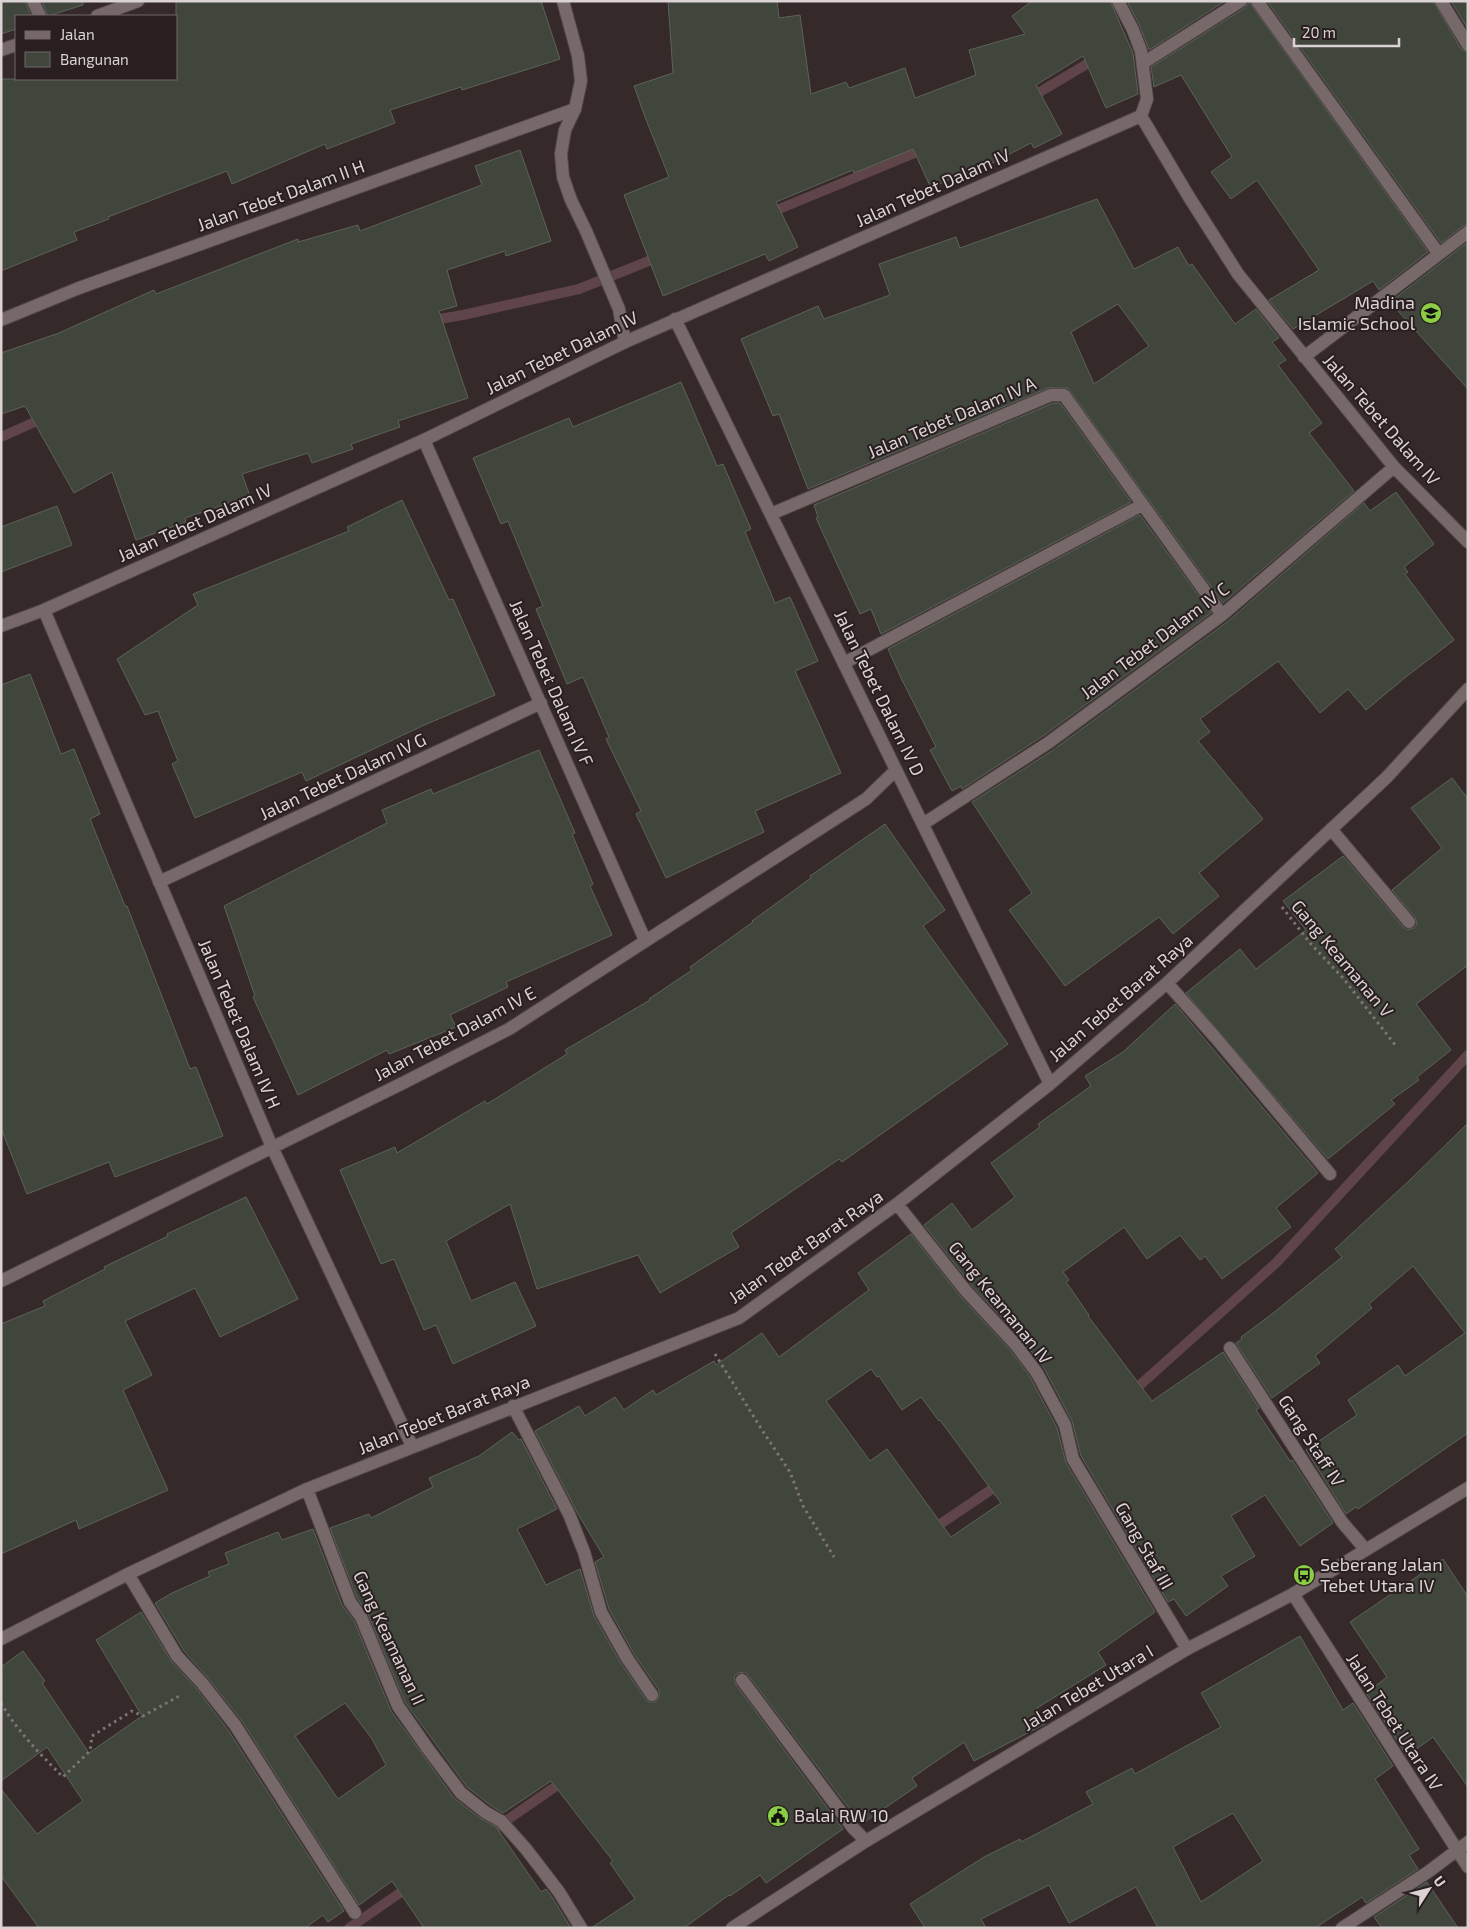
<svg xmlns="http://www.w3.org/2000/svg" width="1469" height="1929" viewBox="0 0 1469 1929" font-family="'Exo 2',sans-serif">
<style>
.lines{fill:none;stroke-linecap:round;stroke-linejoin:round}
.stream{stroke:#5f444a;stroke-width:10}
.building{fill:#40463c;stroke:#5d6359;fill-rule:evenodd}
.street-casing{stroke:#514749;stroke-width:14}
.secondary-casing{stroke:#514749;stroke-width:14}
.path{stroke:#7f7576;stroke-width:3;stroke-dasharray:2.5 4;stroke-linecap:butt}
.street{stroke:#77696a;stroke-width:12}
.secondary{stroke:#77696a;stroke-width:12}
.labels{text-anchor:middle;stroke-width:4;stroke-linejoin:round;paint-order:stroke}
.street-label{font-size:18px;fill:#dad2d3;stroke:#2a1f20}
.poi-label{font-size:18px;fill:#dad2d3;stroke:#2a1f20;text-anchor:start}
</style>
<rect width="100%" height="100%" fill="#35292a"/>
<g class="lines">
<path class="stream" d="M1028,99L1097,58
M767,214L927,148
M428,321L463,315L579,289L661,256
M1,437L46,417
M1130,1394L1276,1263L1468,1055
M930,1531L1001,1483
M497,1827L565,1780
M349,1928L410,1886"/>
</g>
<path class="building" d="M1,1H25L31,16H16V29L1,34Z
M42,1H83V5L48,16Z
M176,1H541L560,59L462,90L461,87L390,110L395,123L327,149L325,144L232,184L227,171L108,217L109,219L74,232L77,240L1,271V79H176Z
M668,1H777L779,18L800,15L811,94L846,82L849,88L905,68L915,98L976,75L969,50L1025,34L1012,16L1032,1H1110L1133,53L1138,94L1106,108L1083,56L1036,85L1062,134L1034,148L1031,143L969,175L967,171L931,188L913,149L854,173L853,170L776,202L798,247L769,261L765,254L663,296L624,195L669,177L645,117L634,86L673,73Z
M1127,1H1225L1149,50L1140,26Z
M1267,1H1433L1461,49L1468,53V224L1463,226L1441,243Z
M1451,1H1468V29Z
M1249,2L1428,252L1379,290L1373,281L1293,329L1269,300L1319,270L1257,180L1231,199L1211,172L1232,157L1181,75L1154,87L1151,67L1245,8Z
M520,150L551,241L506,256L505,251L447,270L457,306L439,311L468,398L398,421L400,427L351,444L353,449L312,463L308,453L242,474L250,496L185,518L186,522L136,540L112,472L74,493L25,406L1,414V353L59,333L154,290L156,294L298,239V242L358,225L360,231L482,185L475,166Z
M1097,199L1134,269L1178,247L1189,266L1192,264L1235,324L1256,309L1279,338L1272,342L1286,360L1278,365L1322,423L1309,433L1354,491L1223,603L1068,388H1048L808,489L779,414L773,416L741,339L818,306L824,319L890,295L879,264L956,237L960,248ZM1118,304L1149,346L1094,384L1071,332Z
M1468,242V389L1390,302Z
M681,382L717,466L723,464L751,529L745,532L775,603L790,597L818,661L795,671L841,773L755,811L764,832L666,878L636,814L641,811L606,739L609,737L583,677L567,684L536,609L543,606L508,521L501,524L473,458L569,418L573,427Z
M1053,403H1060L1131,502L881,634L871,609L860,614L816,518L818,517L814,505Z
M1396,492L1434,544L1404,567L1408,572L1405,574L1454,640L1407,676L1366,710L1348,689L1320,713L1278,661L1200,719L1210,732L1198,741L1263,819L1199,873L1219,896L1173,934L1159,917L1065,986L1009,910L1032,893L972,802L1053,750L1227,622L1364,503L1370,511Z
M402,500L449,600L453,599L495,695L422,726L306,781L302,772L195,818L172,764L178,761L158,711L145,715L117,659L198,605L193,594L349,531L347,527Z
M57,506L72,545L1,572V527Z
M1140,515L1211,613L1043,736L962,789L961,786L952,791L930,750L936,747L902,680L888,649Z
M30,674L61,754L74,749L100,814L90,819L125,906H127L190,1069L196,1067L223,1136L115,1177L109,1162L27,1194L1,1128V685Z
M539,750L575,833L572,834L593,884L590,886L612,935L506,982L508,987L450,1015L456,1027L389,1054L387,1050L298,1095L253,997L255,996L224,906L387,823L382,810L431,789L433,794Z
M1452,778L1468,799V965L1416,1004L1451,1050L1417,1077L1419,1080L1391,1100L1395,1104L1328,1159L1186,993L1240,949L1256,969L1306,930L1283,901L1343,856L1403,927L1407,930L1414,928L1417,924L1415,917L1392,890L1442,848L1411,808Z
M885,824L945,910L923,926L1008,1044L842,1162L839,1159L731,1233L739,1247L660,1293L638,1255L537,1289L510,1204L446,1241L471,1301L515,1282L536,1326L453,1364L436,1325L424,1330L394,1259L381,1264L340,1170L395,1147L397,1153L485,1101L487,1104L567,1054L565,1050L650,1000L649,999L692,970L690,967L753,922L752,921L811,878L810,876Z
M1175,1004L1318,1173L1276,1208L1291,1227L1222,1279L1205,1256L1200,1260L1180,1235L1147,1259L1124,1227L1063,1272L1069,1280L1066,1282L1089,1315L1088,1316L1152,1401L1223,1352L1259,1408L1256,1410L1290,1461L1292,1460L1333,1523L1300,1546L1265,1495L1231,1516L1255,1556L1221,1576L1228,1586L1186,1616L1174,1599L1168,1602L1081,1456L1072,1421L1044,1368L1022,1339L972,1286L924,1225L952,1203L972,1230L1015,1197L991,1163L1040,1127L1038,1124L1091,1086L1085,1076L1123,1052Z
M1468,1123V1433L1358,1509L1356,1507L1346,1514L1306,1450L1357,1415L1348,1400L1398,1365L1405,1376L1465,1333L1413,1266L1369,1304L1372,1308L1315,1356L1320,1363L1272,1398L1236,1343L1242,1339L1241,1337L1272,1314L1342,1257L1335,1249L1410,1180Z
M246,1197L298,1299L220,1337L195,1288L125,1321L152,1375L123,1390L168,1490L79,1529L76,1520L1,1554V1324L45,1306L43,1301L105,1269L104,1267L168,1236L167,1234Z
M911,1234L960,1296L1010,1350L1030,1377L1057,1428L1066,1463L1155,1612L1098,1652L1106,1665L1037,1708L1045,1724L974,1761L964,1742L912,1778L917,1786L863,1823L859,1818L857,1819L748,1675L745,1672L738,1673L734,1677L736,1685L843,1829L766,1883L760,1875L730,1896L729,1895L684,1928H591L635,1899L610,1863L613,1861L551,1781L503,1813L490,1805L467,1787L405,1702L368,1614L357,1598L330,1528L369,1514L371,1518L433,1487L429,1478L479,1456L512,1432L519,1440L521,1439L557,1509L517,1529L546,1585L580,1569L594,1616L620,1662L646,1700L649,1702H656L659,1698V1690L634,1654L609,1609L595,1562L604,1557L578,1514L535,1431L579,1406L585,1416L615,1397L624,1410L653,1390L656,1395L714,1361L716,1365L762,1333L779,1357L869,1290L858,1273ZM871,1369L877,1377L879,1376L902,1410L921,1397L939,1421L940,1420L1001,1503L951,1537L887,1449L870,1461L826,1401Z
M313,1529L342,1605L354,1621L391,1711L454,1798L480,1818L496,1827L541,1892L546,1889L552,1897L571,1928H424L392,1881L359,1905L242,1721L208,1678L184,1651L155,1603L172,1593L210,1576L208,1572L229,1564L225,1553L278,1532L282,1540ZM345,1703L372,1739L386,1765L338,1799L295,1736Z
M1443,1559L1468,1597V1787L1433,1737L1407,1756L1366,1693L1387,1677L1350,1622Z
M141,1612L171,1661L196,1688L228,1730L344,1911L328,1922L323,1915L305,1928H39L1,1876V1789L37,1834L83,1801L47,1747L1,1781V1667L23,1651L45,1681L42,1683L89,1753L142,1716L96,1640Z
M1300,1636L1343,1710L1353,1703L1393,1766L1375,1779L1419,1849L1409,1855L1418,1869L1366,1903L1362,1897L1315,1928H1158L1136,1887L1069,1923L1049,1885L981,1919L986,1928H925L910,1904L984,1857L1020,1839L1021,1842L1093,1804L1086,1792L1132,1768L1135,1774L1221,1727L1201,1693ZM1233,1813L1263,1861L1201,1902L1173,1847Z
M1427,1882L1458,1928H1382L1374,1917Z"/>
<g class="lines">
<g class="street-casing">
<path id="street" d="M33,1L40,16
M1118,1L1133,30L1141,51L1147,99L1141,116L1189,197L1238,274L1394,467L1468,542
M1257,1L1439,254
M1441,1L1468,45
M97,16L138,1
M1,50L16,45
M1143,63L1241,1
M675,319L1050,1084
M1,320L79,288L575,109
M625,342L1141,116
M1304,357L1468,232
M424,440L645,940
M771,514L1051,395H1064L1222,615
M44,610L272,1147L412,1446
M844,663L1142,505
M923,824L1048,743L1222,615L1394,467
M1331,829L1409,922
M159,882L541,703
M1167,983L1215,1037L1330,1174
M897,1204L966,1291L1016,1345L1037,1373L1065,1425L1073,1459L1187,1649
M1,1281L401,1084L509,1029L866,799L896,770
M1230,1348L1342,1522L1366,1550
M513,1406L569,1514L584,1552L601,1612L627,1658L652,1695
M307,1489L350,1602L361,1617L398,1706L428,1749L461,1793L485,1812L501,1821L526,1849L559,1892L581,1928
M128,1574L177,1656L202,1683L235,1725L355,1913
M1293,1594L1468,1867
M1,1639L128,1574L307,1489L739,1318L897,1204L1050,1084L1167,983L1387,777L1468,689
M742,1680L853,1828L866,1841
M1342,1928L1428,1872L1468,1842"/>
</g>
<g class="secondary-casing">
<path id="secondary" d="M1,626L44,610L424,440L625,342L619,309L586,231L571,200L563,177L561,154L565,130L575,109L581,81L578,56L563,1
M732,1928L866,1841L1187,1649L1293,1594L1468,1488"/>
</g>
<path class="path" d="M1282,907L1310,943L1343,978L1396,1046
M715,1354L762,1430L790,1472L803,1506L834,1557
M1,1703C17,1731 41,1755 63,1777L90,1751L92,1736L132,1711L143,1716L181,1695"/>
<use href="#street" class="street"/>
<use href="#secondary" class="secondary"/>
</g>
<defs>
<g id="school-disc" transform="scale(1.125)"><circle r="9.5" fill="#8bce46" stroke="#2a1f20"/><path d="M0-5L7-2L0 1L-7-2ZM-4 1L0 2.5L4 1V4Q0 6-4 4Z" fill="#111"/></g>
<g id="bus-disc" transform="scale(1.125)"><circle r="9.5" fill="#8bce46" stroke="#2a1f20"/><path d="M-5-6H5V4H4V6H2V4H-2V6H-4V4H-5ZM-3.5-4V0h7V-4ZM-3.5 1.2v1.5H-2V1.2ZM2 1.2v1.5H3.5V1.2Z" fill="#111"/></g>
<g id="civic-disc" transform="scale(1.125)"><circle r="9.5" fill="#8bce46" stroke="#2a1f20"/><path d="M-.6-6.5H3V-4.5H.6V-3L4-1V1h2V6H-6V1h2V-1L-.6-3ZM-1.2 2.5V6h2.4V2.5Z" fill="#111"/></g>
</defs>
<g fill-rule="evenodd">
<use href="#school-disc" x="1431" y="313"/>
<use href="#bus-disc" x="1304" y="1575"/>
<use href="#civic-disc" x="778" y="1816"/>
</g>
<g class="labels">
<g class="street-label">
<text transform="translate(933 188) rotate(-24)" y="6">Jalan Tebet Dalam IV</text>
<text transform="translate(281 196) rotate(-20)" y="6">Jalan Tebet Dalam II H</text>
<text transform="translate(562 353) rotate(-26)" y="6">Jalan Tebet Dalam IV</text>
<text transform="translate(952 418) rotate(-23)" y="6">Jalan Tebet Dalam IV A</text>
<text transform="translate(1381 420) rotate(49)" y="6">Jalan Tebet Dalam IV</text>
<text transform="translate(195 523) rotate(-24)" y="6">Jalan Tebet Dalam IV</text>
<text transform="translate(1155 641) rotate(-37)" y="6">Jalan Tebet Dalam IV C</text>
<text transform="translate(551 683) rotate(66)" y="6">Jalan Tebet Dalam IV F</text>
<text transform="translate(879 693) rotate(64)" y="6">Jalan Tebet Dalam IV D</text>
<text transform="translate(343 777) rotate(-25)" y="6">Jalan Tebet Dalam IV G</text>
<text transform="translate(1342 959) rotate(50)" y="6">Gang Keamanan V</text>
<text transform="translate(1121 998) rotate(-41)" y="6">Jalan Tebet Barat Raya</text>
<text transform="translate(239 1024) rotate(67)" y="6">Jalan Tebet Dalam IV H</text>
<text transform="translate(455 1034) rotate(-28)" y="6">Jalan Tebet Dalam IV E</text>
<text transform="translate(806 1247) rotate(-35)" y="6">Jalan Tebet Barat Raya</text>
<text transform="translate(1000 1303) rotate(51)" y="6">Gang Keamanan IV</text>
<text transform="translate(444 1415) rotate(-22)" y="6">Jalan Tebet Barat Raya</text>
<text transform="translate(1311 1441) rotate(57)" y="6">Gang Staff IV</text>
<text transform="translate(1144 1546) rotate(60)" y="6">Gang Staf III</text>
<text transform="translate(389 1638) rotate(65)" y="6">Gang Keamanan II</text>
<text transform="translate(1088 1688) rotate(-31)" y="6">Jalan Tebet Utara I</text>
<text transform="translate(1394 1722) rotate(57)" y="6">Jalan Tebet Utara IV</text>
</g>
<g class="poi-label">
<text x="1415" y="309" text-anchor="end">Madina<tspan x="1415" dy="21">Islamic School</tspan></text>
<text x="1320" y="1571">Seberang Jalan<tspan x="1320" dy="21">Tebet Utara IV</tspan></text>
<text x="794" y="1822">Balai RW 10</text>
</g>
</g>
<rect width="1469" height="1929" fill="none" stroke="#dad2d3" stroke-width="5"/>
<rect x="15" y="15" width="162" height="65" fill="#2a1f20" stroke="#706768"/>
<rect x="25" y="31" width="25" height="8" fill="#77696a" stroke="#706768"/>
<text x="60" y="40" font-size="15" fill="#dad2d3">Jalan</text>
<rect x="25" y="52" width="25" height="15" fill="#40463c" stroke="#706768"/>
<text x="60" y="65" font-size="15" fill="#dad2d3">Bangunan</text>
<g transform="translate(1429 1889) rotate(54)" stroke="#2a1f20" stroke-width="4" paint-order="stroke">
<path d="M0-4L9 19L0 12L-9 19Z" fill="#dad2d3"/>
<text y="-8" font-size="14" font-weight="bold" text-anchor="middle" fill="#dad2d3">U</text>
</g>
<path d="M1294 38v8h105v-8" fill="none" stroke="#dad2d3" stroke-width="2.5"/>
<text x="1302" y="38" font-size="15" fill="#dad2d3" stroke="#2a1f20" stroke-width="4" paint-order="stroke">20 m</text>
</svg>
